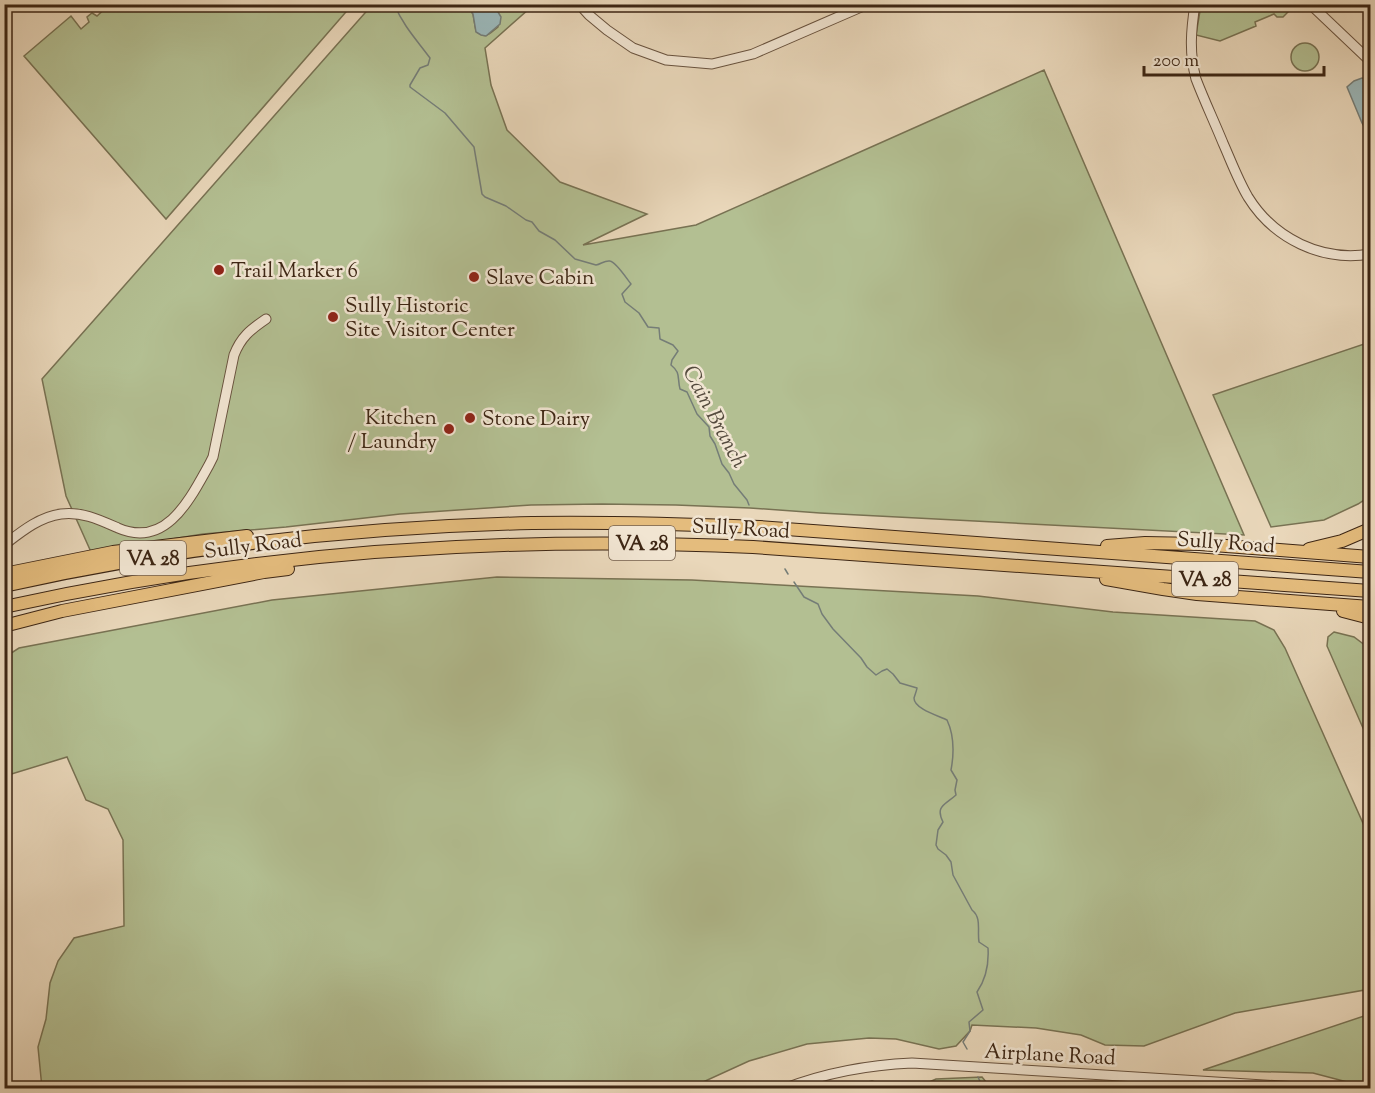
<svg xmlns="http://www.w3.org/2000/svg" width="1375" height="1093" viewBox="0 0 1375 1093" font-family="'Sorts Mill Goudy',serif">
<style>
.green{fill:#b3bf92;stroke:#787253;stroke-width:1.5}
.water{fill:#9bb7b9;stroke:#757d77;stroke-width:1.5}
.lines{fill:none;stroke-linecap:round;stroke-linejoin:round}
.stream{stroke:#757d77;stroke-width:1.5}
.minor-casing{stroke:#68523e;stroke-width:11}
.highway-casing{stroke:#3d2614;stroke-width:14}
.minor{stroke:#f1e5d2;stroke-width:9}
.highway{stroke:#e4bc7d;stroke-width:12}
.poi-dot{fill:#8f2418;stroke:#f1e5d2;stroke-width:2}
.labels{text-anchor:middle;stroke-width:5;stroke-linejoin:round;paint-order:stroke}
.shield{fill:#f1e5d2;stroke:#735f4d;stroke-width:1.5}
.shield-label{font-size:20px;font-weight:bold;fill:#3d2614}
.poi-label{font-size:21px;fill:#3d2614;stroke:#f1e5d2;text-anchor:start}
.street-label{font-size:21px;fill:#3d2614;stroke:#f1e5d2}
.water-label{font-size:22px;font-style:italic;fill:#544a3d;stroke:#f1e5d2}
</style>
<rect width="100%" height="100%" fill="#e9d7ba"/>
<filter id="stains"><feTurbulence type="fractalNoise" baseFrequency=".00333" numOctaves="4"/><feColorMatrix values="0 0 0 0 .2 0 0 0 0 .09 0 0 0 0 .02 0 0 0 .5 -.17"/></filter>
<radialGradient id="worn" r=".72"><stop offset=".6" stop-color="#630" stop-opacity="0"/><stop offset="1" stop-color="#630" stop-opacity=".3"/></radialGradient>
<path class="green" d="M110,4H352V5L166,219L24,56L71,16L81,29L89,22L87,17L92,13L97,16Z
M1292,4L1291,9L1283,17H1277L1274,14L1255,22L1256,26L1220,41L1196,35L1201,5Z
M372,5H467L473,14L476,31C486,40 489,34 498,27V11L494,5H531L530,8L485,48L491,85L507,130L560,182L647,214L583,245L696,225L1044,70L1244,535L820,513L750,508L676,505L602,504L531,505L400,514L286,527L203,534L91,552L66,496L42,379Z
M1291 57a14 14 0 1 1 28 0a14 14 0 1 1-28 0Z
M1370,342V496L1358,504L1324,520L1271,527L1213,395Z
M497,577L692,580L978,596L1113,612L1255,621L1274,630L1285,648L1370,839V989L1235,1013L1144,1046L1105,1045L1081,1035L1036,1028L972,1025L970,1031L956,1046L939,1049L896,1039L869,1038L807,1044L749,1061L690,1088H42L38,1047L46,1019L50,983L58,961L74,938L124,926L123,840L108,809L86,800L67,757L5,776V657L19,648L272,600Z
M1334,632L1354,637L1370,649V744L1327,646L1328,637Z
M1370,1014V1088L1313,1073L1203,1070Z
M982,1077L991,1088H921L927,1083L936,1079Z
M872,1081L875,1082L881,1088H841Z"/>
<path class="water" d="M467,5H494L501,17L500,24L486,36L481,35L476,32L473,14Z
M1362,78L1370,80V137L1362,123L1347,87L1354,81Z"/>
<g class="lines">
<path class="stream" d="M394,4C404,27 416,39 430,58L428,65L420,68L410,85V87L445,113L474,147L482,194L485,197L506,206L526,220L532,222L539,231L555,240L575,259L596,265C601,264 605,260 610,261C616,262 627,279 631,284L622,294L625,302L639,313L648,327L659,328L660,339L673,345L678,351L672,360L671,365C681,373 677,377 680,389L687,392L697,414L709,427L710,436L715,444L722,464L729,473L734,484L747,500L749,505
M785,569L788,574
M794,582L804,597L818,604L822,614L833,629L861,658L867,667L876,675L882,671L887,669L893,674L900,683L917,688C917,689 914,698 914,698C914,709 939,716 947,720C954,735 954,754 951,770L957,780L955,790L956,795C945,805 935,806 943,822L938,830L936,845L938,849L946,855L951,862L953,875L972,910C982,918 977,931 979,942L988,948C989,964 986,979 977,992L983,1010L969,1022L970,1031L963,1042L967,1049
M978,1077L983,1088"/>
<g class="minor-casing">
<path id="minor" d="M579,4L589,15L607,30L633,48L666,60L712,64L753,54L868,4
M1195,4C1191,30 1189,53 1196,79C1204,100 1214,121 1223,143C1231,161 1238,180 1248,197C1274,239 1322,262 1370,254
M1310,4L1370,61
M4,545C21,532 39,517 61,514C81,511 100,520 118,528C166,549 190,499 209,465L213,457L234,355C241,337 250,330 266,319
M786,1088C828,1072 867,1065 912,1063L1314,1088"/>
</g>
<g class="highway-casing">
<path id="highway" d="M1107,546L1145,543L1200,544L1370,557
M1309,549L1342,541L1370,529
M4,574L113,552L247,536
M1106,579L1163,589L1197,594L1370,607
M4,586C177,547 355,527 532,523C608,522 684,524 760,527L1370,572
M4,607C252,552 501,535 753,547L1370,591
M1343,611L1370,618
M4,626L62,611L264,572L288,569"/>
</g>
<use href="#minor" class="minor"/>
<use href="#highway" class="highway"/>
</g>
<g class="poi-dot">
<circle cx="219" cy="270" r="6"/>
<circle cx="474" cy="277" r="6"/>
<circle cx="333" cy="317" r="6"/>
<circle cx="470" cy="418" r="6"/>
<circle cx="449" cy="429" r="6"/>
</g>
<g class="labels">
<g class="shield">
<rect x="609" y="526" width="66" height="34" rx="4.5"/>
<rect x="120" y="541" width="66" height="34" rx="4.5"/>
<rect x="1172" y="562" width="66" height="34" rx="4.5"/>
</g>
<g class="shield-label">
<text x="642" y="550">VA 28</text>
<text x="153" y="565">VA 28</text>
<text x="1205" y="586">VA 28</text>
</g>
<g class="poi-label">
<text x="231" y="277">Trail Marker 6</text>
<text x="486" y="284">Slave Cabin</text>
<text x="345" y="312">Sully Historic<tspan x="345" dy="24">Site Visitor Center</tspan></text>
<text x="437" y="424" text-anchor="end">Kitchen<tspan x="437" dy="24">/ Laundry</tspan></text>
<text x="482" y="425">Stone Dairy</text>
</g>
<g class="street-label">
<text transform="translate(741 528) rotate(3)" y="7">Sully Road</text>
<text transform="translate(1226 542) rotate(4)" y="7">Sully Road</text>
<text transform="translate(253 545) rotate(-7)" y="7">Sully Road</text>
<text transform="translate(1050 1054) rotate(3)" y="7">Airplane Road</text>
</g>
<g class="water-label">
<text transform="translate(716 416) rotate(62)" y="8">Cain Branch</text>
</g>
</g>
<rect width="1375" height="1093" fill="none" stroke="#e9d7ba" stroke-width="24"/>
<rect x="6" y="6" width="1363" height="1081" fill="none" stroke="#3d2614" stroke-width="3"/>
<rect x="12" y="12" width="1351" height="1069" fill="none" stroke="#3d2614" stroke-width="1.5"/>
<path d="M1144 66v9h180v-9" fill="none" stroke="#3d2614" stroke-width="3"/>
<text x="1153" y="66" font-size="18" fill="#3d2614" stroke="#f1e5d2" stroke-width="4.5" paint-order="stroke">200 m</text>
<rect width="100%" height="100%" filter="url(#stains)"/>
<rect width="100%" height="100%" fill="url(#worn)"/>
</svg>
